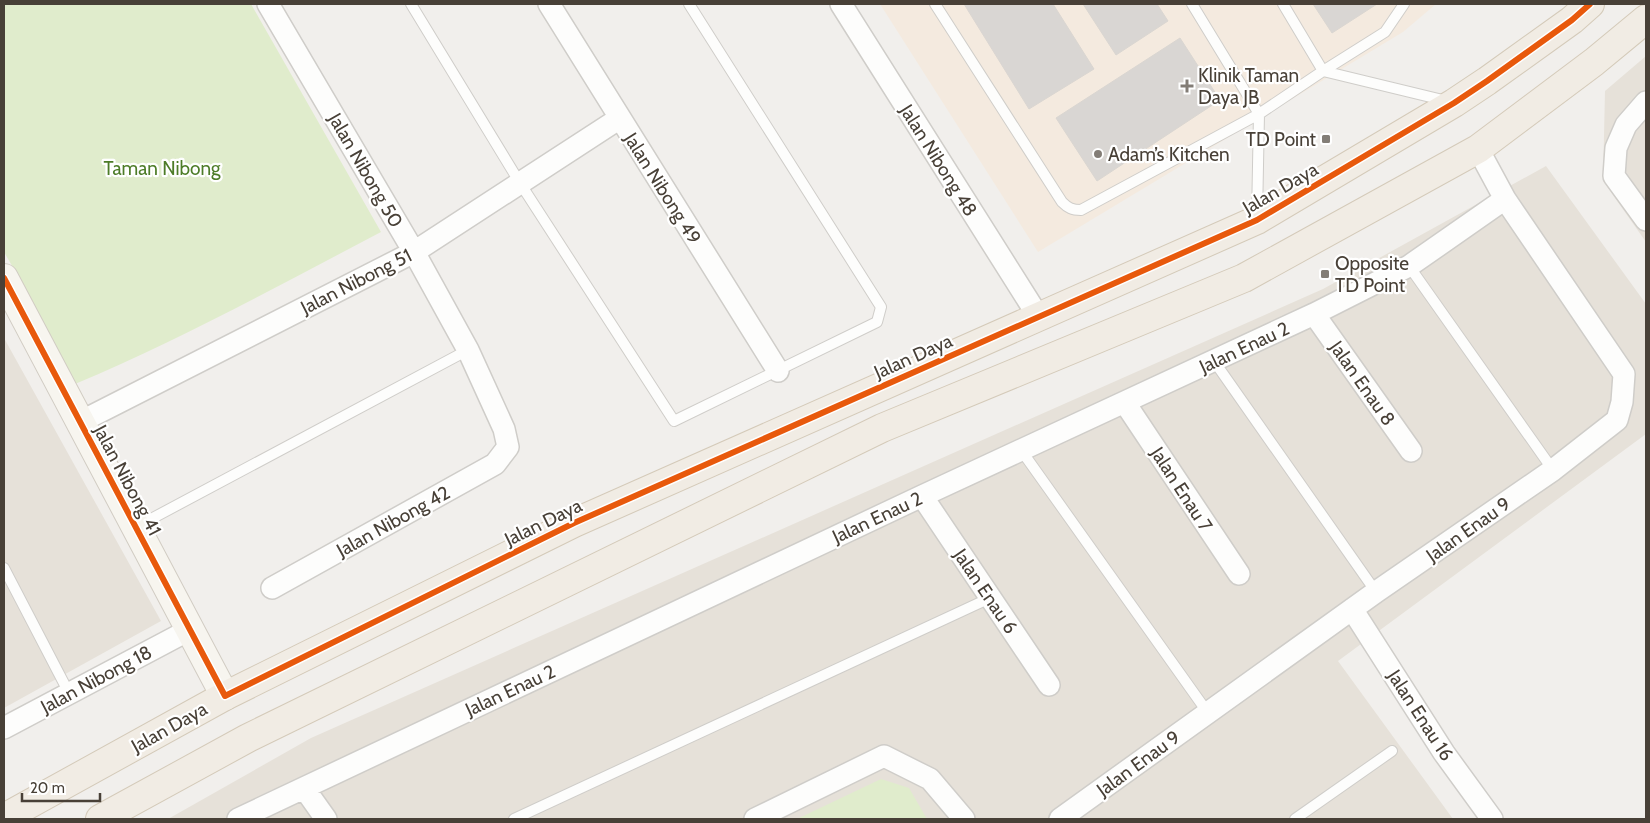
<svg xmlns="http://www.w3.org/2000/svg" width="1650" height="823" viewBox="0 0 1650 823" font-family="Cabin,sans-serif">
<style>
.residential{fill:#e6e1d9}
.commercial{fill:#f4eadf}
.green{fill:#e0eccc}
.building{fill:#d9d6d3;stroke:#dad6d1}
.lines{fill:none;stroke-linecap:round;stroke-linejoin:round}
.service-casing{stroke:#cfcdc9;stroke-width:12}
.minor-casing{stroke:#cfcdc9;stroke-width:24}
.secondary-casing{stroke:#d1ccc3;stroke-width:30}
.primary-casing{stroke:#d4cab9;stroke-width:30}
.service{stroke:#fdfdfc;stroke-width:10}
.minor{stroke:#fdfdfc;stroke-width:21}
.secondary{stroke:#f7f5ef;stroke-width:28}
.primary{stroke:#f1ece4;stroke-width:28}
.cycleway-casing{stroke:#fff;stroke-width:9}
.cycleway{stroke:#e8590c;stroke-width:6}
.poi-dot{fill:#837d76;stroke:#fff;stroke-width:2}
.labels{text-anchor:middle;stroke-width:4.5;stroke-linejoin:round;paint-order:stroke}
.poi-label{font-size:19px;fill:#484037;stroke:#fff;text-anchor:start}
.street-label{font-size:19px;fill:#484037;stroke:#fff}
.park-label{font-size:19px;fill:#4d7c28;stroke:#fff}
</style>
<rect width="100%" height="100%" fill="#f1efec"/>
<path class="residential" d="M1646,56V242L1603,181L1605,91Z
M1546,166L1646,304V434L1338,661L1453,819H168L311,738L1323,289Z
M4,338L161,621L4,708Z"/>
<path class="commercial" d="M880,4H1436L1403,32L1038,252Z"/>
<path class="green" d="M4,4H251L381,232C280,285 180,340 75,384L25,288L4,252Z
M881,779L909,788L927,819H797Z"/>
<path class="building" d="M964,4H1053L1094,69L1029,109Z
M1083,4H1157L1168,21L1116,55Z
M1313,4H1377L1332,33Z
M1180,38L1220,100L1097,181L1056,118Z"/>
<g class="lines">
<g class="service-casing">
<path id="service" d="M411,4L520,183L674,421L877,322L881,307L689,4
M935,4L1062,202C1068,208 1072,210 1081,210L1259,114L1192,4
M1283,4L1323,71L1385,32L1404,4
M1257,217L1259,114L1323,71L1447,101
M1409,266L1553,470
M1214,361L1376,592
M1021,450L1208,713
M136,527L468,350
M4,568L69,693
M514,819L990,598
M1295,819L1392,751"/>
</g>
<g class="minor-casing">
<path id="minor" d="M268,4L414,252L468,350L504,429L508,447L495,464L272,588
M549,4L778,371
M841,4L1038,316
M1646,102L1626,125L1616,148L1614,176L1646,220
M1314,314L1411,451
M1125,403L1239,574
M80,422L414,252L620,118
M922,496L1049,685
M1352,609L1444,753L1492,819
M4,728L189,630
M304,788L326,819
M238,819L922,496L1314,314L1409,266L1505,199
M755,819L884,756L930,779L964,819
M1060,819L1376,592L1553,470L1617,420L1622,402L1624,374L1505,199L1478,149"/>
</g>
<g class="secondary-casing">
<path id="secondary" d="M4,278L225,696"/>
</g>
<g class="primary-casing">
<path id="primary" d="M4,818L225,696L574,523L1257,220L1454,103L1487,81L1572,20L1590,4
M100,819L248,738L882,428L1244,278L1478,149L1594,62L1646,19"/>
</g>
<use href="#service" class="service"/>
<use href="#minor" class="minor"/>
<use href="#secondary" class="secondary"/>
<use href="#primary" class="primary"/>
<g class="cycleway-casing">
<path id="cycleway" d="M4,278L225,696L574,523L1257,220L1454,103L1487,81L1572,20L1590,4"/>
</g>
<use href="#cycleway" class="cycleway"/>
</g>
<g class="poi-dot">
<path d="M1184.5 78.5h5v5h5v5h-5v5h-5v-5h-5v-5h5z"/>
<rect x="1321" y="134" width="10" height="10" rx="2.5"/>
<circle cx="1098" cy="154" r="5"/>
<rect x="1320" y="269" width="10" height="10" rx="2.5"/>
</g>
<g class="labels">
<g class="poi-label">
<text x="1198" y="82">Klinik Taman<tspan x="1198" dy="22">Daya JB</tspan></text>
<text x="1316" y="146" text-anchor="end">TD Point</text>
<text x="1108" y="161">Adam’s Kitchen</text>
<text x="1335" y="270">Opposite<tspan x="1335" dy="22">TD Point</tspan></text>
</g>
<g class="street-label">
<text transform="translate(939 160) rotate(58)" y="7">Jalan Nibong 48</text>
<text transform="translate(366 170) rotate(60)" y="7">Jalan Nibong 50</text>
<text transform="translate(663 188) rotate(58)" y="7">Jalan Nibong 49</text>
<text transform="translate(1280 188) rotate(-30)" y="7">Jalan Daya</text>
<text transform="translate(356 281) rotate(-27)" y="7">Jalan Nibong 51</text>
<text transform="translate(1244 347) rotate(-25)" y="7">Jalan Enau 2</text>
<text transform="translate(913 356) rotate(-24)" y="7">Jalan Daya</text>
<text transform="translate(1363 383) rotate(55)" y="7">Jalan Enau 8</text>
<text transform="translate(128 480) rotate(62)" y="7">Jalan Nibong 41</text>
<text transform="translate(1182 489) rotate(57)" y="7">Jalan Enau 7</text>
<text transform="translate(877 517) rotate(-25)" y="7">Jalan Enau 2</text>
<text transform="translate(393 521) rotate(-29)" y="7">Jalan Nibong 42</text>
<text transform="translate(543 522) rotate(-26)" y="7">Jalan Daya</text>
<text transform="translate(1468 529) rotate(-35)" y="7">Jalan Enau 9</text>
<text transform="translate(986 591) rotate(56)" y="7">Jalan Enau 6</text>
<text transform="translate(96 679) rotate(-28)" y="7">Jalan Nibong 18</text>
<text transform="translate(510 690) rotate(-25)" y="7">Jalan Enau 2</text>
<text transform="translate(1421 715) rotate(57)" y="7">Jalan Enau 16</text>
<text transform="translate(169 727) rotate(-29)" y="7">Jalan Daya</text>
<text transform="translate(1138 763) rotate(-36)" y="7">Jalan Enau 9</text>
</g>
<g class="park-label">
<text x="162" y="175">Taman Nibong</text>
</g>
</g>
<rect width="1650" height="823" fill="none" stroke="#484037" stroke-width="10"/>
<path d="M22 793v8h78v-8" fill="none" stroke="#484037" stroke-width="2.5"/>
<text x="30" y="793" font-size="15" fill="#484037" stroke="#ffffff" stroke-width="4" paint-order="stroke">20 m</text>
</svg>
